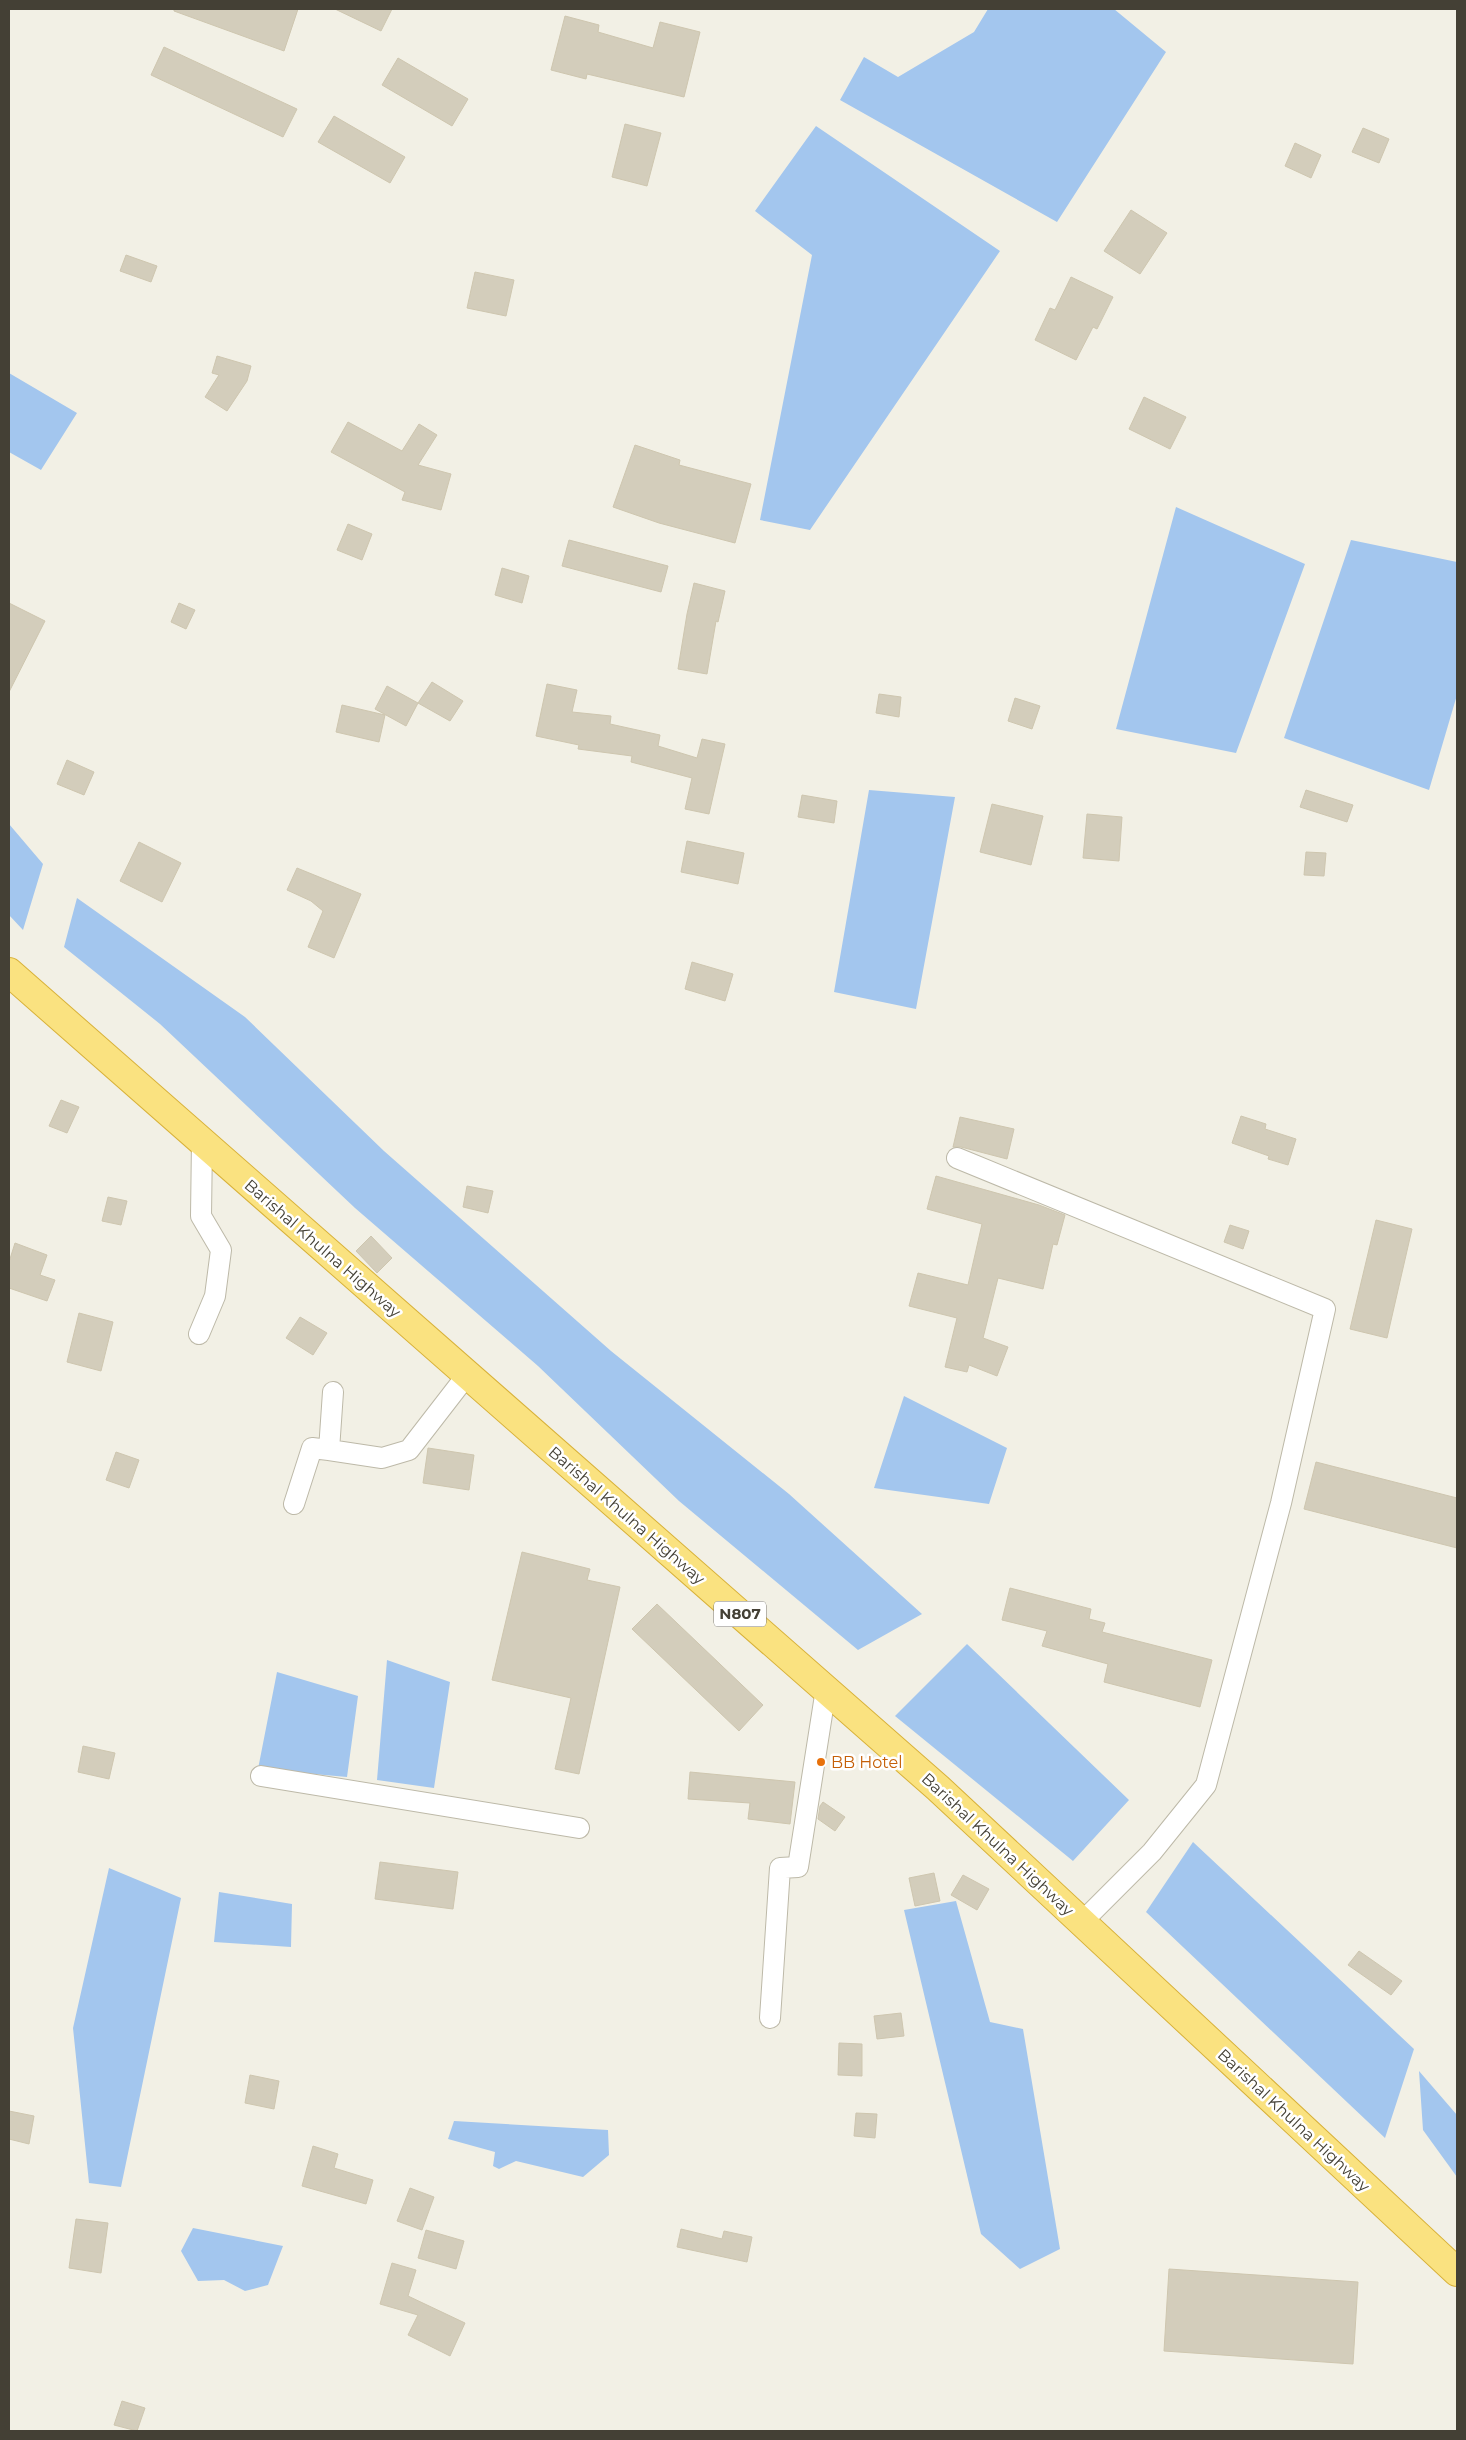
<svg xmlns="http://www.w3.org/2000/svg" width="1466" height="2440" viewBox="0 0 1466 2440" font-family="Montserrat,sans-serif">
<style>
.water{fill:#a3c6ee}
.building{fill:#d3cdbb;stroke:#cec6af}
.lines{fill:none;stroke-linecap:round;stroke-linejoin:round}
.minor-casing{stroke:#bdb9a8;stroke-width:22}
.trunk-casing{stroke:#d8b139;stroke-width:30}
.minor{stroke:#fff;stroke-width:20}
.trunk{stroke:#fae280;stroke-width:28}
.food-dot{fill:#e8710a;stroke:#fff;stroke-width:2}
.labels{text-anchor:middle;stroke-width:5;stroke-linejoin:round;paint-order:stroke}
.shield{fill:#fff;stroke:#7c7972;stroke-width:1}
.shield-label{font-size:15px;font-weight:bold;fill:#444035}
.street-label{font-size:16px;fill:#444035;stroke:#fff}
.food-label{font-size:16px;fill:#c56008;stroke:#fff;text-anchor:start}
</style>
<rect width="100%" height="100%" fill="#f2f0e5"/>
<path class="water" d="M988,9H1114L1166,52L1057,222L840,100L864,57L898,77L974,32Z
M816,126L1000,251L810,530L760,520L812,255L755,211Z
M9,373L77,413L41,470L9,452Z
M1176,507L1305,564L1236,753L1116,729Z
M1351,540L1457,562V695L1429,790L1284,738Z
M869,790L955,797L916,1009L834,992Z
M9,824L43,864L23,930L9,915Z
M77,898L245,1017L384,1151L611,1351L789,1494L922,1614L858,1650L679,1501L538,1366L355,1208L160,1024L64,947Z
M904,1396L1007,1448L989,1504L874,1488Z
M967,1644L1129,1800L1073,1861L895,1716Z
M387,1660L450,1682L434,1788L377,1780Z
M277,1672L358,1696L347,1777L258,1769Z
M1193,1842L1414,2049L1385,2138L1146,1912Z
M109,1868L181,1898L121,2187L89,2183L73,2028Z
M219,1892L292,1904L291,1947L214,1942Z
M956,1901L990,2022L1023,2029L1060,2249L1020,2269L981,2234L904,1910Z
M1419,2071L1457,2115V2177L1423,2130Z
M454,2121L608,2130L609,2155L583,2177L516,2161L499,2169L493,2166L495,2152L448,2139Z
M193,2228L283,2246L268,2285L245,2291L224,2280L198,2281L181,2251Z"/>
<path class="building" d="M174,9H298L284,51L174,11Z
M335,9H392L381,31Z
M565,16L599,25L598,32L653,48L660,22L700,32L684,97L587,74L586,79L551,70Z
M164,47L297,109L283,137L151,75Z
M398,58L468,99L452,126L382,85Z
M334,116L405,157L390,183L318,142Z
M625,124L661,133L647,186L612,177Z
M1363,128L1389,139L1379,163L1352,152Z
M1295,143L1321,155L1311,178L1285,166Z
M1131,210L1167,233L1140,274L1104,251Z
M126,255L157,266L151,282L120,271Z
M475,272L514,280L506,316L467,308Z
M1071,277L1113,297L1097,329L1093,327L1076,360L1035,340L1050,308L1055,310Z
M217,356L251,366L247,381L227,411L205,397L219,375L212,373Z
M1144,397L1186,417L1170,449L1129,429Z
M348,422L402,451L419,424L437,435L418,465L451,474L441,510L402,500L405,492L331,452Z
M635,445L680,460L679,465L751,484L735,543L659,523L613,507Z
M348,524L372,534L362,560L337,550Z
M569,540L668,566L661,592L562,566Z
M502,568L529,576L522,603L495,595Z
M694,583L725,591L718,622L716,621L707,674L678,669L687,614Z
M9,603L45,621L9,692Z
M179,603L195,610L186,629L171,622Z
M432,682L463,701L450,721L418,703Z
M547,684L577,690L572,712L611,716L610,724L660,735L658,746L697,758L702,739L725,744L709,814L685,809L692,778L631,762L632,756L578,749L579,745L536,736Z
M387,686L418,703L406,726L375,709Z
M879,694L901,697L899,717L876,713Z
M1015,698L1040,706L1032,729L1008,721Z
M342,705L385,715L379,742L336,732Z
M67,760L94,772L84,795L57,784Z
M1306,790L1353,805L1347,822L1300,807Z
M802,795L837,801L834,823L798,817Z
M992,804L1043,816L1031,865L980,852Z
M1087,814L1122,817L1119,861L1083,858Z
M687,841L744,853L738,884L681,872Z
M139,842L181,863L162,902L120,881Z
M1306,852L1326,853L1324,876L1304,875Z
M297,868L361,894L334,958L308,947L323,911L311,901L287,890Z
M692,962L733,974L725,1001L685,989Z
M61,1100L79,1107L67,1133L49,1126Z
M1241,1116L1266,1124L1265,1129L1296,1139L1288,1165L1268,1159L1269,1156L1232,1143Z
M960,1117L1014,1129L1007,1159L961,1147H953Z
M936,1176L1039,1205L1065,1215L1057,1245L1053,1244L1043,1289L998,1278L983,1338L1008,1347L997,1376L969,1365L967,1372L945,1367L957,1318L909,1306L918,1273L968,1285L982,1224L927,1209Z
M467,1186L493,1191L488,1213L463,1207Z
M108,1197L127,1201L121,1225L102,1221Z
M1376,1220L1412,1229L1387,1338L1350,1329Z
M1230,1225L1249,1231L1243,1249L1224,1242Z
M371,1236L392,1258L377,1273L356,1251Z
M15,1243L47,1255L40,1275L55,1280L47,1301L9,1288V1262Z
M79,1313L113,1322L101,1371L67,1362Z
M300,1317L327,1333L313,1355L286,1338Z
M428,1448L474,1455L469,1490L423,1483Z
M116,1452L139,1460L129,1488L106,1480Z
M1316,1462L1457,1498V1548L1304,1509Z
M522,1552L590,1569L587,1580L620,1587L579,1774L555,1769L571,1698L492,1680Z
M1010,1588L1091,1609L1089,1619L1105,1623L1102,1632L1212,1660L1200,1707L1104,1682L1108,1664L1042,1646L1047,1631L1002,1620Z
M657,1604L763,1705L739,1731L632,1629Z
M83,1746L115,1753L109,1779L78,1772Z
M690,1772L795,1782L790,1824L748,1819L750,1803L688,1799Z
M823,1802L845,1817L835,1831L818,1819L820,1806Z
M380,1862L458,1872L453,1909L375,1899Z
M934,1873L940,1901L915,1906L909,1878Z
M963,1875L989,1889L977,1910L951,1895Z
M1359,1951L1402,1981L1391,1995L1348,1965Z
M901,2013L904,2036L877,2039L874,2016Z
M839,2043L862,2044V2076L838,2075Z
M250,2075L279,2081L274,2109L245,2103Z
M9,2111L34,2116L29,2144L9,2139Z
M856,2113L877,2114L875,2138L854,2136Z
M313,2146L338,2154L334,2168L373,2180L366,2204L302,2186Z
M410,2188L434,2197L422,2230L397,2221Z
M76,2219L108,2223L101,2273L69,2268Z
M681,2229L722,2239L724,2231L752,2237L747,2262L677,2247Z
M426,2230L464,2241L456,2269L418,2258Z
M392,2263L416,2270L408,2296L465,2323L450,2356L408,2335L418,2315L380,2304Z
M1169,2269L1358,2282L1353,2364L1164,2351Z
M122,2401L145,2408L137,2431L114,2425Z"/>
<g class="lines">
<g class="minor-casing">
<path id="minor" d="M957,1158L1325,1309L1281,1503L1206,1785L1152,1852L1082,1922
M199,1334L215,1296L221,1250L201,1216L202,1141
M333,1392L329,1450L382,1458L409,1450L467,1375
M294,1504L312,1448L329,1450
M261,1776L579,1828
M770,2018L780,1868L798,1867L826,1689"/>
</g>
<g class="trunk-casing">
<path id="trunk" d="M9,972L938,1788L1457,2272"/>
</g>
<use href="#minor" class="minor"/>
<use href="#trunk" class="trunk"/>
</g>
<circle class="food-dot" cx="821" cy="1762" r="5"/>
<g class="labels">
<rect class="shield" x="714" y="1601.5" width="52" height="25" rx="4"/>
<g class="shield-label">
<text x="740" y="1619">N807</text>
</g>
<g class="street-label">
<text transform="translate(323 1248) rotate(41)" y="6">Barishal Khulna Highway</text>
<text transform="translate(627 1515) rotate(41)" y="6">Barishal Khulna Highway</text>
<text transform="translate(998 1844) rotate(43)" y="6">Barishal Khulna Highway</text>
<text transform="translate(1294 2120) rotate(43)" y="6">Barishal Khulna Highway</text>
</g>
<g class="food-label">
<text x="831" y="1768">BB Hotel</text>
</g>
</g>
<rect width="1466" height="2440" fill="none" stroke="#444035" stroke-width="20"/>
</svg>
